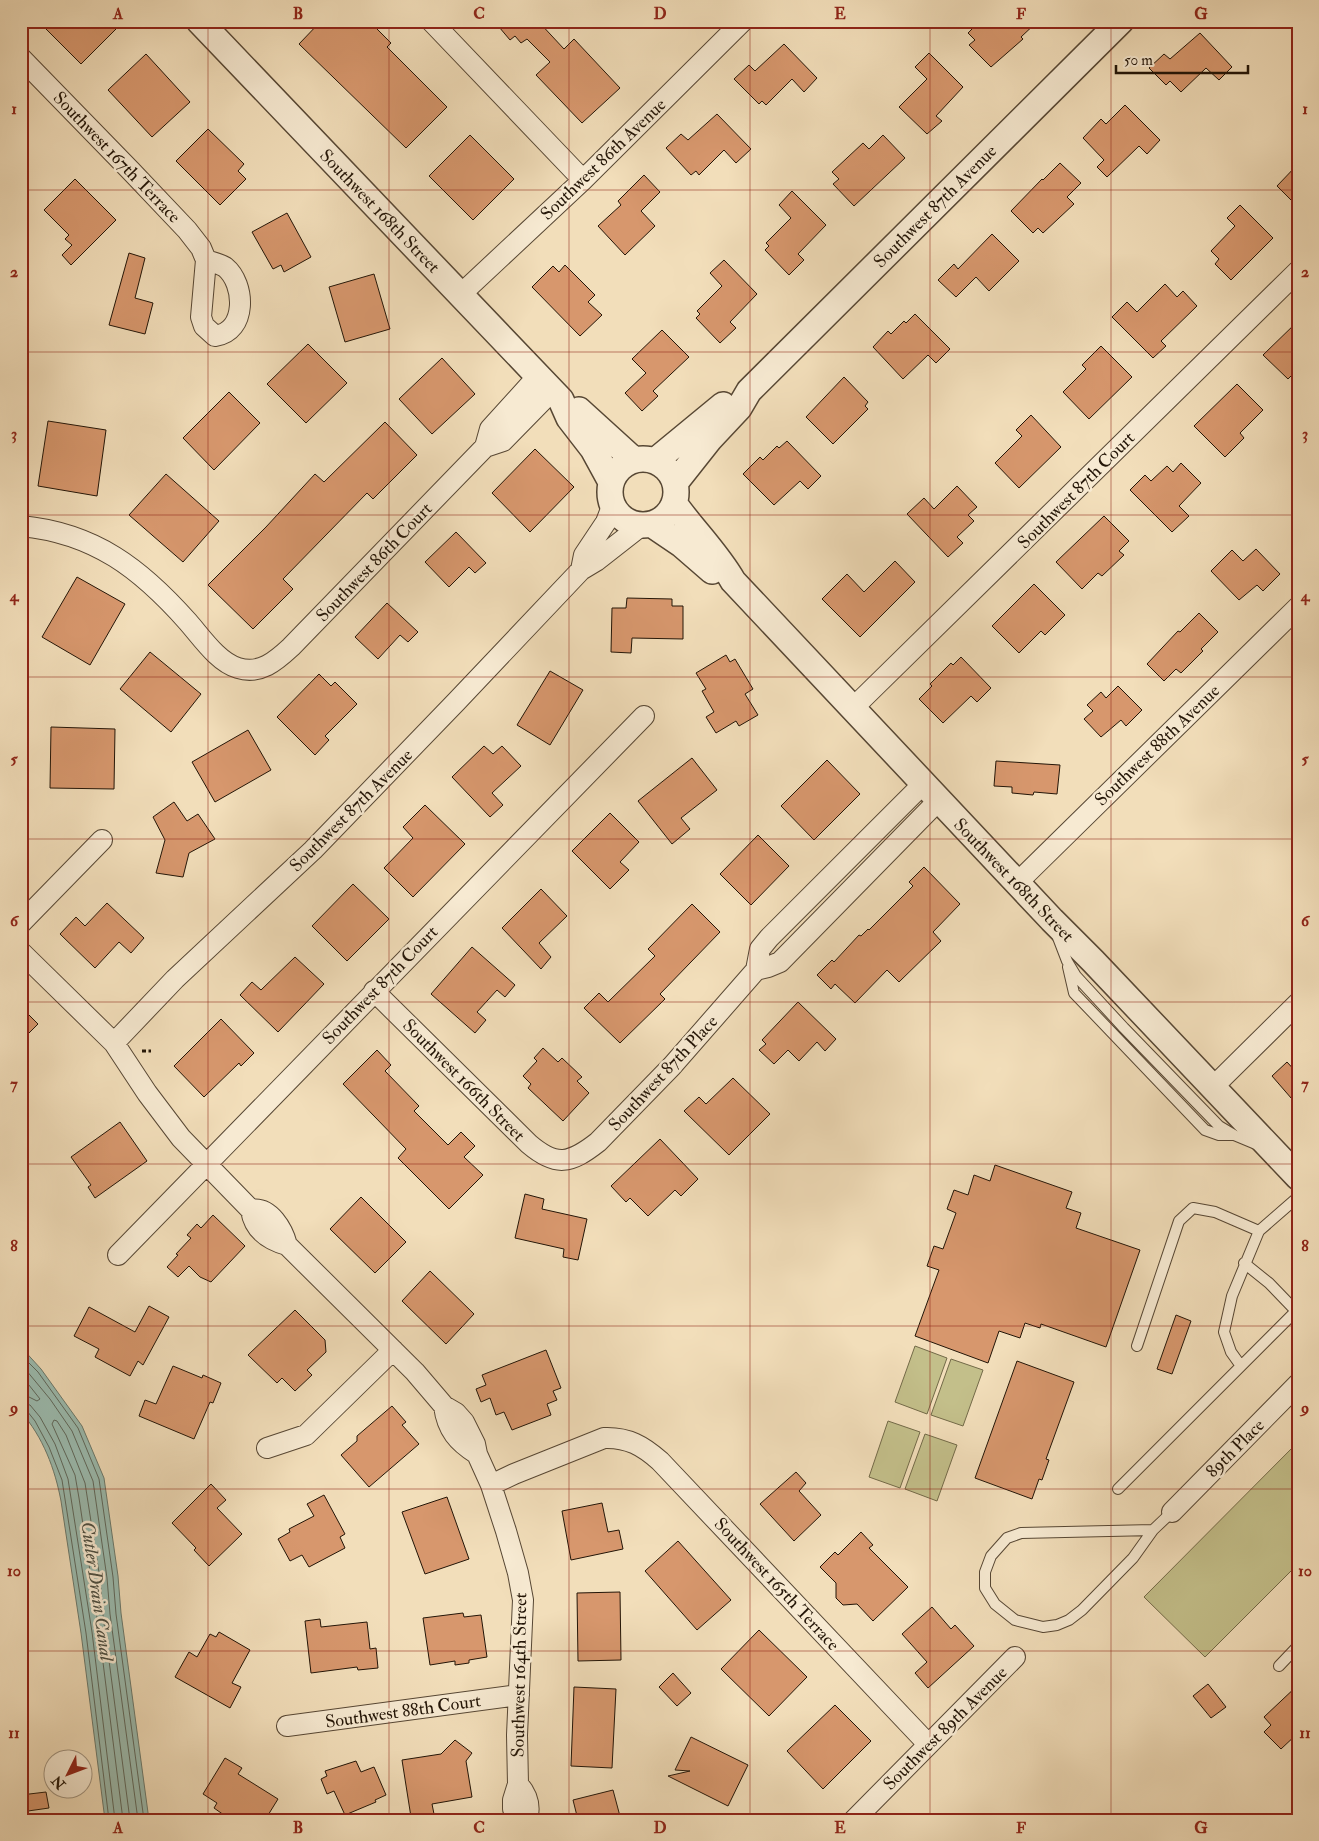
<svg xmlns="http://www.w3.org/2000/svg" width="1319" height="1841" viewBox="0 0 1319 1841" font-family="'IM FELL Double Pica',serif">
<style>
.green{fill:#c3bf8a;stroke:#736a48}
.water{fill:#9bbcb0;stroke:#6b796c}
.lines{fill:none;stroke-linecap:round;stroke-linejoin:round}
.shore{stroke:#5f685c;stroke-width:1}
.building{fill:#d7976d;stroke:#231507}
.service-casing{stroke:#574734;stroke-width:12}
.minor-casing{stroke:#574734;stroke-width:22}
.tertiary-casing{stroke:#574734;stroke-width:28}
.path{stroke:#231507;stroke-width:3;stroke-dasharray:4 2.5;stroke-linecap:butt}
.service{stroke:#f7ead2;stroke-width:10}
.minor{stroke:#f7ead2;stroke-width:20}
.tertiary{stroke:#f7ead2;stroke-width:25}
.grid{fill:none;stroke:#8f2418;stroke-width:1;stroke-opacity:0.55}
.labels{text-anchor:middle;stroke-width:5;stroke-linejoin:round;paint-order:stroke}
.street-label{font-size:18px;fill:#231507;stroke:#f7ead2}
.water-label{font-size:19px;font-style:italic;fill:#4d4f42;stroke:#f7ead2}
.neatline{fill:none;stroke:#8f2418;stroke-width:2}
.grid-label{font-size:16px;text-anchor:middle;font-weight:bold;fill:#8f2418}
</style>
<rect width="100%" height="100%" fill="#f2deba"/>
<filter id="stains"><feTurbulence type="fractalNoise" baseFrequency=".004" numOctaves="4"/><feColorMatrix values="0 0 0 0 .2 0 0 0 0 .09 0 0 0 0 .02 0 0 0 .5 -.17"/></filter>
<radialGradient id="worn" r=".72"><stop offset=".6" stop-color="#630" stop-opacity="0"/><stop offset="1" stop-color="#630" stop-opacity=".3"/></radialGradient>
<path class="green" d="M915,1346L947,1358L927,1414L895,1402Z
M951,1359L983,1370L963,1426L931,1415Z
M888,1421L920,1432L900,1488L869,1477Z
M925,1434L957,1445L937,1501L905,1489Z
M1298,1442V1564L1205,1657L1144,1597Z"/>
<path class="water" d="M21,1347L41,1369L82,1426L104,1478L118,1576L121,1613L149,1820H105L81,1633L61,1501C55,1469 43,1437 21,1412Z"/>
<g class="lines">
<path class="shore" d="M21,1355L38,1372L78,1428L99,1479L113,1577L116,1614L144,1820
M21,1364L50,1399L72,1431L93,1481L107,1578L110,1614L138,1820
M21,1375L40,1399L37,1401L29,1397L21,1396
M21,1403L30,1405L40,1417L55,1444L68,1479L92,1632L115,1820
M21,1409L27,1411L35,1421L49,1447L62,1480L86,1633L109,1820
M123,1820L99,1631L79,1498L75,1475L52,1424L54,1420L57,1421L66,1435L85,1483L100,1579L103,1615L130,1820"/>
</g>
<path class="building" d="M38,21H110L117,28L81,64Z
M321,21H369L391,43L387,47L447,107L406,148L299,44Z
M494,21H538L564,49L574,39L620,88L582,123L536,75L550,62L527,39L521,43L515,36L510,40Z
M980,21H1038L1021,37L1023,39L991,67L969,45L975,40L968,33Z
M1200,33L1232,67L1219,80L1206,68L1181,92L1170,81L1166,85L1149,68L1164,54L1170,59Z
M784,44L817,78L804,92L792,79L766,105L762,101L759,104L734,79L749,65L755,71Z
M929,53L963,87L936,116L942,121L927,134L899,107L927,79L915,67Z
M146,54L190,102L152,137L108,90Z
M1125,105L1160,140L1147,154L1139,146L1107,177L1097,167L1104,160L1083,138L1101,119L1106,124Z
M717,114L751,149L736,163L724,150L699,175L696,171L691,175L666,148L681,134L688,140Z
M208,129L244,164L238,171L246,179L220,205L176,161Z
M470,135L514,179L473,220L429,176Z
M883,135L905,158L854,206L833,184L839,179L832,172L863,143L869,149Z
M1060,163L1081,183L1067,197L1074,204L1043,233L1038,228L1033,233L1011,211L1042,179L1043,180Z
M1298,164V207L1277,186Z
M644,175L660,192L641,211L655,226L625,255L598,226L621,205L618,201Z
M75,179L116,220L71,265L62,255L72,245L65,239L69,235L44,210Z
M792,191L826,225L798,254L804,260L789,275L765,250L769,246L766,243L791,218L779,205Z
M1240,205L1273,238L1231,280L1215,264L1219,259L1211,251L1235,226L1227,218Z
M287,213L311,257L284,272L281,265L273,269L252,232Z
M992,234L1019,261L989,291L976,277L956,297L938,280L954,264L958,269Z
M129,253L145,258L135,298L153,303L145,334L109,325Z
M724,260L757,294L730,322L736,328L720,343L696,318L700,314L697,311L722,286L710,273Z
M565,265L595,295L588,302L602,315L580,336L532,287L553,266L559,272Z
M374,274L390,329L345,342L329,287Z
M1165,284L1177,297L1183,291L1197,306L1161,341L1166,346L1153,358L1112,317L1127,302L1137,312Z
M915,314L950,349L936,363L928,355L903,379L873,347L888,331L891,334L904,321L906,323Z
M1298,321V369L1288,379L1263,355Z
M662,330L689,357L653,391L658,396L642,411L625,393L646,373L632,359Z
M308,344L347,383L306,423L267,384Z
M1101,346L1132,377L1089,419L1063,392L1086,369L1082,365Z
M442,358L475,394L432,434L399,399Z
M844,377L868,402L865,406L868,409L833,444L806,417Z
M1237,384L1263,410L1240,433L1244,438L1225,457L1194,426Z
M229,392L260,423L214,470L183,438Z
M1031,415L1061,447L1019,488L995,463L1022,436L1016,430Z
M48,421L106,430L97,496L38,486Z
M385,422L417,455L373,499L367,493L283,579L293,589L253,629L208,585L266,527L315,474L324,482Z
M787,441L821,476L808,489L800,481L774,505L743,474L760,457L763,460L777,446L779,448Z
M535,449L574,487L530,532L492,493Z
M1181,463L1201,483L1179,506L1189,516L1172,532L1130,490L1145,475L1151,481L1167,466L1173,472Z
M166,474L219,521L183,562L129,515Z
M957,486L977,507L968,515L974,521L957,537L963,543L948,557L907,514L924,498L934,509Z
M1104,516L1129,541L1119,551L1124,555L1102,576L1098,573L1082,589L1056,562Z
M456,532L486,563L475,573L469,567L449,587L425,562Z
M1256,549L1280,574L1263,591L1257,585L1239,600L1211,571L1232,550L1243,561Z
M895,561L915,582L860,637L822,599L847,574L864,592Z
M77,577L125,604L90,665L42,637Z
M1034,584L1065,615L1045,635L1041,631L1019,653L992,626Z
M627,598L672,599V606H683V639L632,638L631,653L611,652L612,608H626Z
M387,603L418,632L408,642L400,635L378,659L355,637Z
M1199,613L1218,632L1201,649L1203,651L1181,673L1176,669L1164,681L1147,664L1178,631L1180,632Z
M150,652L201,694L171,732L120,689Z
M726,655L730,662L735,659L753,689L745,694L758,715L739,726L736,721L716,733L706,717L714,712L702,691L706,689L696,673Z
M961,657L991,688L977,702L971,696L943,723L919,699L932,686L930,684L951,663L953,665Z
M550,671L583,690L550,745L517,725Z
M319,674L331,686L335,682L357,704L325,736L329,740L315,755L277,717Z
M1118,686L1142,710L1126,726L1121,720L1101,737L1084,719L1093,711L1087,705L1101,692L1106,698Z
M51,727L115,729L114,789L50,788Z
M248,730L271,770L215,802L192,762Z
M484,746L493,754L502,746L521,766L492,793L503,805L490,817L452,777Z
M692,758L717,790L681,818L690,829L672,844L638,801Z
M827,760L860,794L814,840L781,806Z
M996,761L1060,765L1057,794L1034,792L1033,795L1012,793V787L994,786Z
M174,802L187,821L198,814L215,839L189,853L183,877L156,873L165,840L153,817Z
M425,805L465,844L413,897L384,868L413,838L403,827Z
M610,813L639,842L620,862L629,870L610,889L572,851Z
M758,835L789,866L751,905L720,874Z
M924,867L960,904L933,932L941,941L899,982L887,970L855,1003L835,984L831,989L817,975L832,960L834,962L859,935L861,936L868,929L869,930L913,886L909,882Z
M353,884L389,919L347,961L312,926Z
M541,889L567,916L539,943L551,957L541,969L502,928Z
M107,903L144,938L131,953L119,942L95,968L60,934L76,917L85,926Z
M692,904L720,932L660,994L665,999L620,1043L584,1008L599,993L608,1002L655,956L648,949Z
M472,947L515,985L505,997L497,990L477,1012L486,1020L475,1033L431,994Z
M295,957L324,984L278,1032L240,995L252,982L261,990Z
M798,1002L836,1039L825,1051L817,1042L799,1061L788,1050L774,1064L759,1050L766,1044L762,1040Z
M21,1007L38,1024L21,1041Z
M221,1019L254,1053L241,1066L239,1063L204,1097L174,1066Z
M543,1048L558,1062L562,1058L582,1077L577,1081L589,1093L563,1121L528,1088L531,1084L523,1076L537,1061L534,1058Z
M377,1050L391,1065L385,1071L419,1106L414,1111L448,1145L461,1132L475,1146L464,1157L483,1175L449,1209L398,1158L406,1149L343,1084Z
M1287,1062L1298,1074V1106L1272,1076Z
M733,1078L770,1114L729,1155L684,1111L699,1097L706,1104Z
M120,1122L147,1161L95,1198L88,1187L91,1185L71,1157Z
M660,1139L698,1179L681,1196L675,1190L648,1216L630,1198L626,1202L611,1186Z
M995,1165L1072,1192L1066,1208L1081,1213L1076,1228L1140,1250L1106,1347L1041,1324L1040,1328L1025,1323L1020,1338L999,1331L988,1363L915,1336L939,1270L927,1266L934,1246L943,1249L956,1213L947,1209L954,1190L968,1195L974,1175L990,1181Z
M525,1194L544,1199L542,1209L587,1219L578,1260L563,1257L564,1249L515,1238Z
M361,1197L406,1242L375,1273L330,1229Z
M213,1215L245,1246L211,1282L200,1277L189,1266L178,1277L167,1267L178,1255L176,1254L191,1238L187,1235L197,1224L201,1228Z
M430,1271L474,1314L446,1344L402,1301Z
M149,1306L169,1317L143,1365L138,1361L130,1376L95,1357L99,1349L74,1336L89,1307L135,1332Z
M295,1310L325,1340L326,1352L307,1370L312,1375L295,1391L282,1378L277,1383L248,1355Z
M1176,1315L1191,1321L1172,1374L1157,1369Z
M546,1350L561,1388L553,1391L557,1400L547,1404L551,1415L512,1430L504,1412L496,1415L490,1398L481,1402L476,1389L486,1385L482,1375Z
M1017,1361L1074,1382L1046,1459L1049,1460L1042,1480L1039,1479L1032,1499L975,1478Z
M173,1366L202,1378L203,1375L221,1383L213,1403L210,1402L194,1439L139,1416L145,1400L156,1404Z
M392,1406L406,1422L402,1425L419,1444L369,1487L341,1455L357,1441V1436Z
M796,1472L806,1483L799,1491L821,1515L794,1541L760,1504Z
M211,1484L226,1500L217,1508L242,1534L209,1566L194,1550L196,1548L172,1523Z
M324,1495L345,1534L340,1537L345,1548L309,1567L302,1555L290,1561L278,1539L290,1532L289,1529L314,1516L307,1504Z
M447,1497L469,1559L425,1574L402,1512Z
M602,1503L608,1532L619,1530L623,1549L571,1560L562,1511Z
M861,1532L873,1545L869,1548L908,1587L873,1621L857,1604L843,1605L836,1598V1583L820,1567L835,1552L838,1555Z
M678,1541L731,1600L697,1630L645,1571Z
M620,1592L621,1660L578,1661L577,1593Z
M932,1607L951,1629L955,1625L974,1646L928,1688L915,1673L927,1662L902,1634Z
M463,1613L464,1617L481,1615L487,1657L469,1660V1663L455,1665V1661L430,1665L423,1618Z
M320,1619L321,1627L367,1622L370,1649L376,1648L378,1668L358,1670L357,1667L311,1673L305,1621Z
M759,1630L807,1677L769,1716L721,1669Z
M219,1632L250,1650L232,1683L241,1687L230,1708L175,1677L189,1652L197,1657L210,1634L216,1637Z
M673,1673L691,1693L677,1706L659,1687Z
M1208,1684L1226,1707L1211,1718L1193,1696Z
M1298,1685V1720L1291,1726L1298,1733L1281,1749L1264,1732L1271,1725L1264,1717Z
M574,1687L616,1689L612,1768L571,1766Z
M835,1705L871,1741L823,1789L787,1751Z
M691,1737L748,1765L728,1806L668,1776L690,1771L675,1770Z
M455,1740L472,1753L466,1761L472,1797L432,1804L434,1814L429,1815L426,1820L411,1817L402,1760L441,1754Z
M225,1758L242,1768L238,1774L278,1799L265,1820H231L214,1808L217,1803L203,1794Z
M356,1761L361,1772L374,1767L386,1795L375,1800L376,1802L345,1815L334,1791L327,1794L321,1779L327,1776L325,1771Z
M613,1790L621,1820H578L573,1800Z
M46,1792L49,1808L21,1812V1795Z"/>
<g class="lines">
<g class="service-casing">
<path id="service" d="M1057,935L1067,961L1076,976L1124,1028L1219,1126L1234,1135L1258,1145
M1068,967L1074,993L1205,1130L1219,1135H1234
M1137,1346L1179,1221L1193,1208L1215,1212L1259,1231
M1241,1366L1296,1311L1269,1283L1244,1263
M1118,1489L1241,1366L1231,1352L1224,1332L1232,1296L1259,1231L1298,1197
M1153,1530L1021,1533L1007,1538L991,1556L985,1572V1588L995,1604L1015,1620L1043,1627L1057,1625L1069,1620L1082,1610L1133,1558L1153,1530L1172,1512
M1279,1666L1298,1646"/>
</g>
<g class="minor-casing">
<path id="minor" d="M431,21L583,180
M21,58L131,171L187,230L201,248L206,260L201,317L204,326L215,336C247,332 246,284 225,267C220,264 212,262 206,260
M460,295L583,180L743,21
M485,447L503,441L552,391
M21,526C95,533 141,569 188,622C202,638 218,662 238,668C260,675 276,661 291,647L485,447L490,429L538,376
M581,570L584,555L606,522L613,504
M853,708L1298,271
M1017,883L1298,607
M21,923L102,840
M21,952L114,1043L147,1093L181,1138L251,1210C254,1230 269,1240 287,1245L415,1372L444,1406L456,1413L464,1422L475,1444L477,1454L491,1485L506,1531L518,1573L523,1600L517,1735L518,1784L513,1800V1809L519,1820
M756,970L768,967L780,962L938,801
M374,991L529,1144C556,1167 570,1164 598,1142L672,1066L756,970L760,949L769,938L923,784
M114,1043L175,979L313,850L456,702L581,570L596,561L642,525
M1213,1087L1298,1003
M251,1210C270,1206 283,1230 287,1245
M118,1255L644,716
M444,1406C447,1430 458,1442 477,1454
M267,1448L306,1435L393,1350
M491,1485L514,1474L604,1438C628,1437 643,1446 660,1461L928,1744
M1172,1512L1298,1384
M287,1726L519,1695
M518,1784C527,1794 531,1806 527,1820
M854,1820L1015,1657"/>
</g>
<g class="tertiary-casing">
<path id="tertiary" d="M199,21L561,400L569,418L593,449L611,482
M579,410L634,460
M610 492a33 33 0 1 1 66 0a33 33 0 1 1-66 0Z
M655,461L723,405
M675,483L709,440L739,408L749,391L1121,21
M674,503C693,530 717,553 733,581L1052,920L1093,961L1298,1177
M651,524L682,545L712,571"/>
</g>
<path class="path" d="M142,1051H151"/>
<use href="#service" class="service"/>
<use href="#minor" class="minor"/>
<use href="#tertiary" class="tertiary"/>
</g>
<path class="grid" d="M208,21V1820M389,21V1820M569,21V1820M750,21V1820M930,21V1820M1111,21V1820M21,190H1298M21,352H1298M21,515H1298M21,677H1298M21,839H1298M21,1002H1298M21,1164H1298M21,1326H1298M21,1489H1298M21,1651H1298"/>
<g class="labels">
<g class="street-label">
<text transform="translate(117 157) rotate(46)" y="6">Southwest 167th Terrace</text>
<text transform="translate(603 159) rotate(-44)" y="6">Southwest 86th Avenue</text>
<text transform="translate(935 206) rotate(-45)" y="6">Southwest 87th Avenue</text>
<text transform="translate(380 211) rotate(46)" y="6">Southwest 168th Street</text>
<text transform="translate(1076 490) rotate(-45)" y="6">Southwest 87th Court</text>
<text transform="translate(374 562) rotate(-46)" y="6">Southwest 86th Court</text>
<text transform="translate(1157 745) rotate(-44)" y="6">Southwest 88th Avenue</text>
<text transform="translate(351 810) rotate(-45)" y="6">Southwest 87th Avenue</text>
<text transform="translate(1014 880) rotate(46)" y="6">Southwest 168th Street</text>
<text transform="translate(380 985) rotate(-46)" y="6">Southwest 87th Court</text>
<text transform="translate(663 1073) rotate(-47)" y="6">Southwest 87th Place</text>
<text transform="translate(464 1080) rotate(45)" y="6">Southwest 166th Street</text>
<text transform="translate(1235 1448) rotate(-45)" y="6">89th Place</text>
<text transform="translate(777 1584) rotate(47)" y="6">Southwest 165th Terrace</text>
<text transform="translate(519 1675) rotate(-89)" y="6">Southwest 164th Street</text>
<text transform="translate(403 1711) rotate(-8)" y="6">Southwest 88th Court</text>
<text transform="translate(945 1728) rotate(-45)" y="6">Southwest 89th Avenue</text>
</g>
<g class="water-label">
<text transform="translate(98 1591) rotate(82)" y="7">Cutler Drain Canal</text>
</g>
</g>
<rect width="1319" height="1841" fill="none" stroke="#f2deba" stroke-width="55"/>
<g transform="translate(68 1774) rotate(228)"><circle r="24" fill="#f7ead2" stroke="#a29581"/>
<path d="M0-4L9 19L0 12L-9 19Z" fill="#8f2418"/>
<text y="-8" font-size="14" font-weight="bold" text-anchor="middle" fill="#231507">N</text>
</g>
<path d="M1116 65v8h132v-8" fill="none" stroke="#231507" stroke-width="2.5"/>
<text x="1124" y="65" font-size="15" fill="#231507" stroke="#f7ead2" stroke-width="4" paint-order="stroke">50 m</text>
<rect x="28" y="28" width="1264" height="1786" class="neatline"/>
<g class="grid-label">
<text x="118" y="19">A</text>
<text x="298" y="19">B</text>
<text x="479" y="19">C</text>
<text x="660" y="19">D</text>
<text x="840" y="19">E</text>
<text x="1021" y="19">F</text>
<text x="1201" y="19">G</text>
<text x="14" y="114">1</text>
<text x="1305" y="114">1</text>
<text x="14" y="277">2</text>
<text x="1305" y="277">2</text>
<text x="14" y="439">3</text>
<text x="1305" y="439">3</text>
<text x="14" y="601">4</text>
<text x="1305" y="601">4</text>
<text x="14" y="764">5</text>
<text x="1305" y="764">5</text>
<text x="14" y="926">6</text>
<text x="1305" y="926">6</text>
<text x="14" y="1089">7</text>
<text x="1305" y="1089">7</text>
<text x="14" y="1251">8</text>
<text x="1305" y="1251">8</text>
<text x="14" y="1413">9</text>
<text x="1305" y="1413">9</text>
<text x="14" y="1576">10</text>
<text x="1305" y="1576">10</text>
<text x="14" y="1738">11</text>
<text x="1305" y="1738">11</text>
<text x="118" y="1833">A</text>
<text x="298" y="1833">B</text>
<text x="479" y="1833">C</text>
<text x="660" y="1833">D</text>
<text x="840" y="1833">E</text>
<text x="1021" y="1833">F</text>
<text x="1201" y="1833">G</text>
</g>
<rect width="100%" height="100%" filter="url(#stains)"/>
<rect width="100%" height="100%" fill="url(#worn)"/>
</svg>
